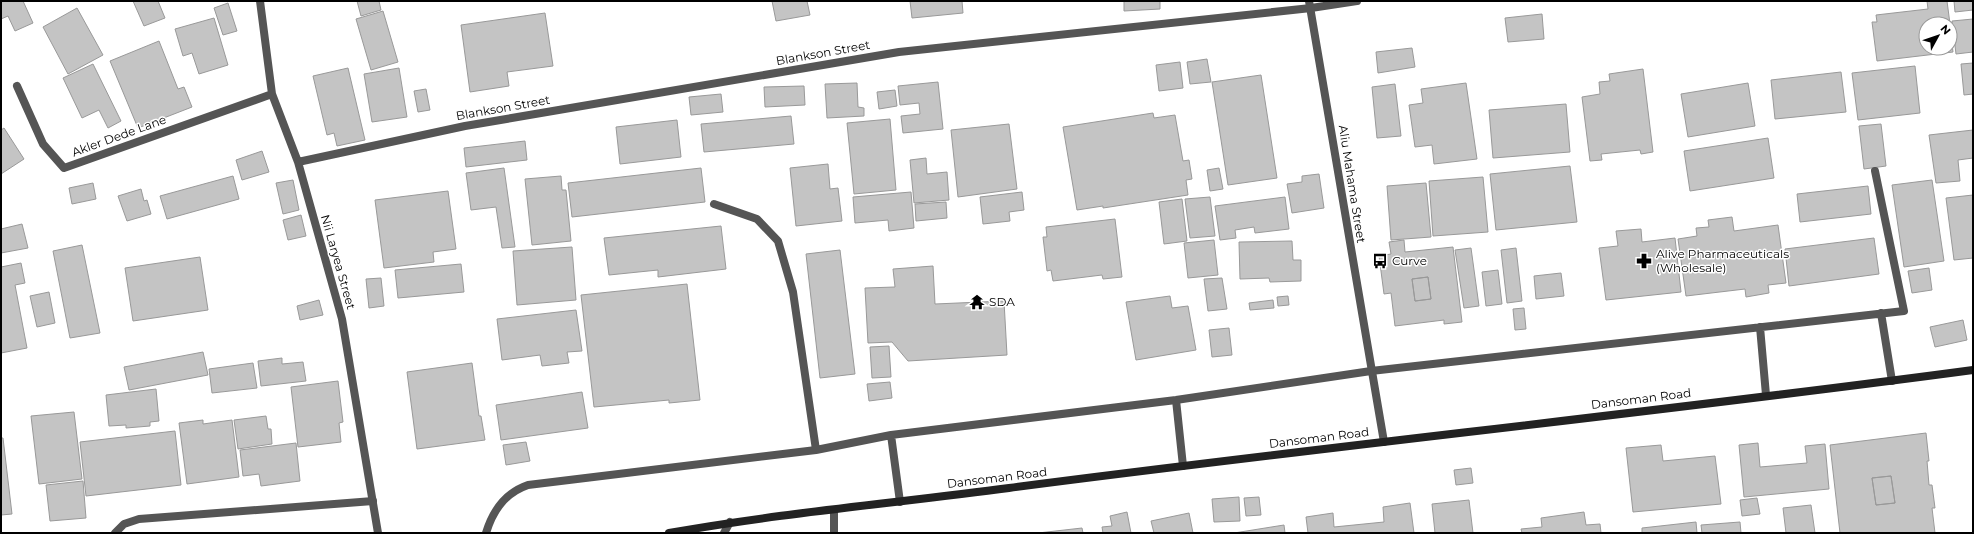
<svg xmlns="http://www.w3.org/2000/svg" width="1974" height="534" viewBox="0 0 1974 534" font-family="Montserrat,sans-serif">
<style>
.building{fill:#c4c4c4;stroke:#999;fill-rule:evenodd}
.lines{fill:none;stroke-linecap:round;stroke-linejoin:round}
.service{stroke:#555;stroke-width:8}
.minor{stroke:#555;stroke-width:8}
.tertiary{stroke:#555;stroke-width:8}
.secondary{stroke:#222;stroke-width:8}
.labels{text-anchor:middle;stroke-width:3;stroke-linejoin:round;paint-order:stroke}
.street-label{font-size:12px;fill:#000;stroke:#fff}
.poi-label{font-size:12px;fill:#000;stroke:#fff;text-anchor:start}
</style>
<rect width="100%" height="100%" fill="#fff"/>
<path class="building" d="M1,1H23L33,23L15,31L8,16L1,19Z
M133,1H158L165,18L144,26Z
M357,1H379L381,10L361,16Z
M772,1H807L810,15L776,21Z
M910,1H962L963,13L912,18Z
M1124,1H1160V9L1124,11Z
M1927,1H1947L1950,24H1926V48H1950V27L1953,52L1877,61L1872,22H1877L1876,15L1928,9Z
M1954,1H1973V10L1955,12Z
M228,3L237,31L223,35L214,8Z
M77,8L103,55L68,74L43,27Z
M383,11L398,62L371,70L356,19Z
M545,13L553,66L507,72L509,86L470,92L461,25Z
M1542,14L1544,39L1508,42L1505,18Z
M214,18L228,65L199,74L192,53L183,56L175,29Z
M1973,19V52L1956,54L1952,21Z
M159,41L178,89L184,87L192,107L138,128L110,61Z
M1412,48L1415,67L1378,73L1376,52Z
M1207,59L1211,82L1190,84L1187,62Z
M1180,62L1183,88L1159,91L1156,65Z
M1973,63V94L1964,95L1961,64Z
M93,64L121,121L108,128L99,110L82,118L63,78Z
M1915,66L1920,113L1858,120L1852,73Z
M348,68L365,140L337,146L334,133L327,135L313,76Z
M399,68L407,117L372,122L364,74Z
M1643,69L1653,152L1641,154L1640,150L1601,154L1602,160L1590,161L1582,97L1600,94L1599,82L1610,81L1609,74Z
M1841,72L1846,112L1775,119L1771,80Z
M1261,75L1277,178L1228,185L1212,82Z
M938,82L943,129L903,133L901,116L920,114L919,103L900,105L898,86Z
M857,83L858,107L864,108V116L827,118L825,84Z
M1466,83L1477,159L1434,164L1432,145L1415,147L1409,105L1423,103L1421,89Z
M1748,83L1755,126L1688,137L1681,94Z
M1395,84L1401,136L1377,138L1372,87Z
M804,86L805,105L765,107L764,87Z
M426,89L430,110L418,112L414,91Z
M895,90L897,106L879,109L877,92Z
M721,94L723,112L691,115L689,97Z
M1566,104L1570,152L1493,158L1489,110Z
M1153,113L1154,118L1175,115L1183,161L1189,160L1192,179L1186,180L1188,195L1103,208V206L1077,210L1063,127Z
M791,116L794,144L704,152L701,124Z
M890,119L896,190L854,194L847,123Z
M677,120L681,157L620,164L616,127Z
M1009,124L1017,189L958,197L951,130Z
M1881,124L1886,166L1864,169L1859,126Z
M4,128L24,159L1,174V130Z
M1973,130V158L1958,160L1960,181L1936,183L1929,135Z
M1768,138L1774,178L1690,191L1684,151Z
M525,141L527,160L466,167L464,148Z
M262,151L269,172L242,180L236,160Z
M926,158L927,174L947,172L949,200L914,203L910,160Z
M828,164L830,189L838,188L842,221L796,226L790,168Z
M1570,166L1577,222L1496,230L1490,174Z
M504,168L515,247L502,248L496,207L471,210L466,173Z
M701,168L705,202L572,217L568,183Z
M1219,168L1223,189L1210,191L1207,170Z
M1319,174L1324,208L1292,213L1287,184L1302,182V176Z
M233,176L239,199L167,219L160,196Z
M561,176L562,190H566L571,241L532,245L525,179Z
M1483,177L1488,232L1433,236L1429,181Z
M293,180L299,210L283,214L276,183Z
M1932,180L1944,261L1904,267L1892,185Z
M93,183L96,199L72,204L69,188Z
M1426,183L1431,237L1391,240L1387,186Z
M1868,186L1871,214L1800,222L1797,194Z
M141,189L144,201L147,200L151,214L127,221L118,196Z
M448,191L456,249L433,252L434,262L384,268L375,200Z
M911,192L914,228L889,231L888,220L855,223L853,197Z
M1022,192L1024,210L1009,212L1010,221L983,224L980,197Z
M1973,195V258L1954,260L1946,198Z
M1210,197L1215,236L1190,238L1185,199Z
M1285,197L1289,229L1255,233L1254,227L1235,230L1236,238L1220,240L1215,206Z
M1182,199L1187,241L1164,244L1159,202Z
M946,202L947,218L916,221L915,204Z
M301,215L306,236L288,240L283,220Z
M1732,217L1734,231L1778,225L1786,283L1768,285L1769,293L1746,297L1745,289L1686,296L1678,239L1697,236L1696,228L1709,227L1708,220Z
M1115,219L1122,277L1103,279L1102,275L1053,281L1051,270L1047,271L1043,237H1047L1046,227Z
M22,224L28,248L1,253V229Z
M721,226L726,269L658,277V270L609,275L604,238Z
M1641,229L1642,242L1675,238L1681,292L1606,300L1599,248L1618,246L1616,231Z
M1874,238L1879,274L1789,286L1785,249Z
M1214,240L1218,275L1188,278L1184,243Z
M1404,240L1405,252L1453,247L1462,322L1444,324V320L1395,326L1391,293L1384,294L1379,256L1391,254L1389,242ZM1428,277L1431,299L1415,301L1412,279Z
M1292,241L1293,260H1301V281L1270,282L1269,278L1240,279L1239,242Z
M82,245L100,333L70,338L53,251Z
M572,247L576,300L517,305L513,251Z
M1471,248L1479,306L1464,308L1455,250Z
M1516,248L1522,301L1507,303L1501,250Z
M840,250L855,374L820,378L806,254Z
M200,257L208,310L133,321L125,268Z
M21,263L25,283L15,285L27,348L1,353V267Z
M461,264L464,292L398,298L395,270Z
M933,266L935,304L1004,301L1007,355L908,361L892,342L868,343L865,288L895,287L893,269Z
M1929,268L1932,290L1912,293L1908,271Z
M1498,270L1502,304L1486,306L1482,272Z
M1561,273L1564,296L1536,299L1534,276Z
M1428,277L1431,299L1415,301L1412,279Z
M381,278L384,306L369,308L366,279Z
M1222,278L1227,309L1208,311L1204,279Z
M687,284L700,400L669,403V400L594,407L581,295Z
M49,292L55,323L37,327L30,296Z
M1170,296L1172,308L1188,306L1196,350L1136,360L1126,302Z
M1288,296L1289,305L1278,306L1277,297Z
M319,300L323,315L300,320L297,306Z
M1273,300L1274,308L1250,310L1249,303Z
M1524,308L1526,329L1515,330L1513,309Z
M576,310L582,351L567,352L569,363L542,366L540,355L502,360L497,319Z
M1963,320L1967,340L1935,347L1930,327Z
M1229,328L1232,355L1212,357L1209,330Z
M889,346L891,377L872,378L870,347Z
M203,352L208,375L129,390L124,367Z
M282,358V364L303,362L306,381L261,386L258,361Z
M253,363L257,388L212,393L209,369Z
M472,363L479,416H481L485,440L417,449L407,372Z
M338,381L343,422L339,423L341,442L298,447L291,387Z
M890,382L892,398L869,401L867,384Z
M156,389L159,421L150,422V426L126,428V425L109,426L106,395Z
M582,392L588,428L501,440L496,405Z
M74,412L82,479L39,484L31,416Z
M266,416L268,429H271L272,444L238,449L234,420Z
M203,420V424L232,420L239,477L187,484L179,423Z
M175,431L181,485L86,496L80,442Z
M1926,433L1929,461H1927L1929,485H1932L1935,508H1932L1935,533H1840L1830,445ZM1891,476L1895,503L1876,505L1872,478Z
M1,438H3L12,514L1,515Z
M526,442L530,461L506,465L503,445Z
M296,443L300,481L261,486L259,474L243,476L240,450Z
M1758,443L1760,467L1807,463L1805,446L1825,444L1829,489L1744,497L1739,445Z
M1661,445L1663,461L1715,456L1721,504L1633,512L1626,448Z
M1471,468L1473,483L1456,485L1454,470Z
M1891,476L1895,503L1876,505L1872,478Z
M83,481L86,518L50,521L46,485Z
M1239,497L1240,521L1214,522L1212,499Z
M1259,497L1261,515L1246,516L1244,498Z
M1757,498L1760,514L1742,516L1740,500Z
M1469,500L1473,533H1435L1432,504Z
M1410,503L1414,533H1308L1306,517L1333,513L1334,527L1384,522L1383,507Z
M1811,505L1815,533H1786L1783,508Z
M1127,512L1131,533H1103L1102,527L1112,526L1110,516Z
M1584,512L1586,525L1600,524L1601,533H1522L1521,529L1542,527L1541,518Z
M1189,513L1193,533H1154L1151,521Z
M1696,522L1697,533H1642V528Z
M1740,522L1741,533H1702L1701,525Z
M1284,525L1285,533H1234Z
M1082,528L1083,533H1038Z"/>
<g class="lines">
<path class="service" d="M714,204L757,219L778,241L793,292L816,450
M1881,313L1892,381
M1760,327L1766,395
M1176,400L1183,466
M891,435L900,502
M834,510V533
M115,533L124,524L139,519L373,501
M486,533C493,510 505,493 528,485L816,450L891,435L1176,400L1371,371L1904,311L1875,171
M724,533L730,522"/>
<path class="minor" d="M260,1L272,94L298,162L342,319L378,533
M17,86L43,144L64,168L272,94
M298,162L465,126L899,52L1311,8L1357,1"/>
<path class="tertiary" d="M1309,1L1384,442"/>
<path class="secondary" d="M669,533C781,513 896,503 1009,488C1330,446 1652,413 1973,370"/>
</g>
<defs>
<g id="bus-bare" transform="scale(1.2)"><path d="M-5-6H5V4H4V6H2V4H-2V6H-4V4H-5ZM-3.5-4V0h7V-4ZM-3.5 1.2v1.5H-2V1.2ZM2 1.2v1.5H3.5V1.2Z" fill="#000" stroke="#fff" stroke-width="2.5" paint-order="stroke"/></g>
<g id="pharmacy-bare" transform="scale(1.2)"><path d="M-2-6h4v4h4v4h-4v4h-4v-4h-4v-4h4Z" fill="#000" stroke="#fff" stroke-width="2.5" paint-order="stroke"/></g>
<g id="temple-bare" transform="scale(1.2)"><path d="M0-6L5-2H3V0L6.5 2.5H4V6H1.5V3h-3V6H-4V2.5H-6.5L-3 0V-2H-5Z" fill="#000" stroke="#fff" stroke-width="2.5" paint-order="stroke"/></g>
</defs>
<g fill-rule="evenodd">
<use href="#bus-bare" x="1380" y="261"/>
<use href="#pharmacy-bare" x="1644" y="261"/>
<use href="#temple-bare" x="977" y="302"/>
</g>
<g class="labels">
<g class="street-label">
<text transform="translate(823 53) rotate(-10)" y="4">Blankson Street</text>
<text transform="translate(503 108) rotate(-10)" y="4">Blankson Street</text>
<text transform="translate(119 136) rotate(-20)" y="4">Akler Dede Lane</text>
<text transform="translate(1352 184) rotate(81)" y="4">Aliu Mahama Street</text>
<text transform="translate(338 262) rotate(74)" y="4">Nii Laryea Street</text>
<text transform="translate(1641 399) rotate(-7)" y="4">Dansoman Road</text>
<text transform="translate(1319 438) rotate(-7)" y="4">Dansoman Road</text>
<text transform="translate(997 478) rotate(-7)" y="4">Dansoman Road</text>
</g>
<g class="poi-label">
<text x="1656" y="258">Alive Pharmaceuticals<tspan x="1656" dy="14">(Wholesale)</tspan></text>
<text x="1392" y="265">Curve</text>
<text x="989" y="306">SDA</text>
</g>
</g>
<rect width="1974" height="534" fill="none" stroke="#000000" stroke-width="4"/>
<g transform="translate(1938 36) rotate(50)"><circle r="19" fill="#ffffff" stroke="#999999"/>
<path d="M0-3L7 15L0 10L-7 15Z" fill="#000000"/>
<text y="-6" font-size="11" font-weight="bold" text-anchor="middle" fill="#000000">N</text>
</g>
</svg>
